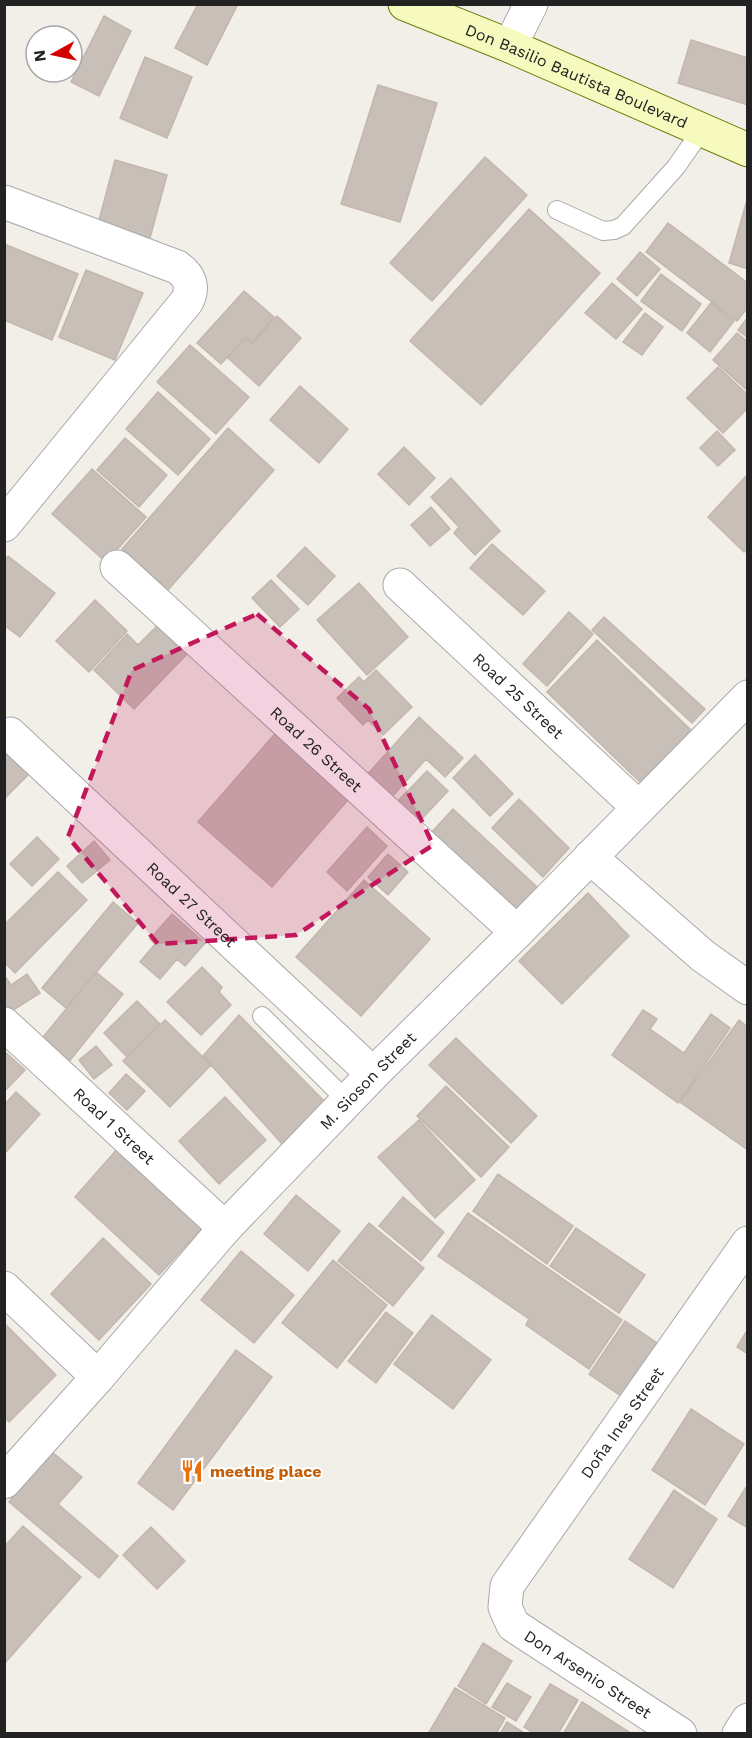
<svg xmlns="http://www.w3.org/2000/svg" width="752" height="1738" viewBox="0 0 752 1738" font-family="'Work Sans',sans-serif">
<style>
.building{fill:#c7bfb8;stroke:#c4b6ab;stroke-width:1.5}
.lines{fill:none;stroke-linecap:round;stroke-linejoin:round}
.lane-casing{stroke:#a9a9a9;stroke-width:20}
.street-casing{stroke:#a9a9a9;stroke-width:35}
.secondary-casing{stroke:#707d05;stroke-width:35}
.lane{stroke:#fff;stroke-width:18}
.street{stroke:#fff;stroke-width:33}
.secondary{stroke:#f7fabf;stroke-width:33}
.marked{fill:#c2185b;fill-opacity:0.2;stroke:#c2185b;stroke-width:4.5;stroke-dasharray:12 8;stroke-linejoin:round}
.labels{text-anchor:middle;stroke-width:4.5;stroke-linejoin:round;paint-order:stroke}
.street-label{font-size:16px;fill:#222;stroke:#fff}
.food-label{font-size:16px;font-weight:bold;fill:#c56008;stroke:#fff;text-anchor:start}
</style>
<rect width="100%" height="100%" fill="#f2efe9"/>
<path class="building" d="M198,4H238L207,65L175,48Z
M104,16L131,31L99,96L71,82Z
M691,40L748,58V105L678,83Z
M145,57L192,77L167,138L120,118Z
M378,85L437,103L400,222L341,204Z
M485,157L527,195L432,301L390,263Z
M115,160L167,175L150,238L98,224Z
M747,200H748V269L729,263Z
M529,209L600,273L481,405L410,341Z
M668,223L748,283V307L737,321L646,252Z
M4,244L78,274L52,340L4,320Z
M640,252L660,269L637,296L617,279Z
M86,270L143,293L115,360L59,337Z
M661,274L701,304L682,331L641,301Z
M612,283L642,309L616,339L585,313Z
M244,291L274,317L252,342L246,337L221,364L197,343Z
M711,303L734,321L710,352L687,333Z
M645,313L663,327L642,355L623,342Z
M277,316L301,338L259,386L228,358L245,338L252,344Z
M748,317V338L738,330Z
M737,333L748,342V391L713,360Z
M190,345L249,397L216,434L157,382Z
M718,367L748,395V408L723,433L687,398Z
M300,386L348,429L319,463L270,420Z
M158,392L210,439L178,475L126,429Z
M228,428L274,470L168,590L122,549Z
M717,431L735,450L718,466L700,448Z
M125,438L167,475L139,507L97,470Z
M404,447L435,478L409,505L378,474Z
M92,469L146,517L106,562L52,514Z
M748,474V548L744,552L708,517Z
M451,478L500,531L475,555L454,533L459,527L431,497Z
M431,507L450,529L430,546L411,525Z
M492,544L545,591L523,615L470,568Z
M305,547L335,576L308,605L277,576Z
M8,556L55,593L20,637L4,625V561Z
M271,580L299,609L280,627L252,598Z
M359,583L408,637L367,675L317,620Z
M95,600L127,631L89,672L56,641Z
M569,612L593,634L547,686L523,664Z
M604,617L705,709L692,723L592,630Z
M157,626L187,654L134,709L94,670L127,634L138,645Z
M597,640L691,730L641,783L547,692Z
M376,670L412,707L383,735L368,720L363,725L337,698L359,677L364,682Z
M419,717L463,758L445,777L426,759L390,799L366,776Z
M280,728L354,793L272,887L198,822Z
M4,740L34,769L5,798H4Z
M475,755L513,794L490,816L453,778Z
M427,771L448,791L416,825L395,804Z
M519,799L569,848L543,877L492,828Z
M453,809L537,887L515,911L430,834Z
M367,827L387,846L347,891L327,872Z
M37,837L59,859L32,886L10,864Z
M94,841L110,860L82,883L67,866Z
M388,854L408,872L388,895L368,877Z
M58,872L87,900L15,973L4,962V925Z
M364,880L430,939L361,1016L296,957Z
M588,893L629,936L562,1004L519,961Z
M113,902L138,923L66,1008L42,988Z
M172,914L205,943L185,966L177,959L160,979L140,962L155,944L150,939Z
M202,967L222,987L219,992L231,1005L201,1035L167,1002Z
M96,972L123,994L68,1063L40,1041Z
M27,974L40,993L4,1016V975L11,985Z
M137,1001L160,1024L127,1057L104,1033Z
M643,1010L657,1019L650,1029L684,1053L711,1014L730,1028L678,1103L612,1055Z
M239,1015L325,1102L283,1145L203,1056Z
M165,1020L211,1065L170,1107L123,1061Z
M739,1020L748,1027V1150L680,1102Z
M456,1038L537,1116L511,1143L429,1065Z
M96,1046L112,1065L94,1079L79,1060Z
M4,1051L25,1070L4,1092Z
M126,1074L145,1091L127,1110L109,1093Z
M446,1086L509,1147L481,1177L417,1116Z
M16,1092L40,1114L6,1152L4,1105Z
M225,1097L266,1140L219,1184L179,1141Z
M419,1120L475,1180L435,1218L378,1157Z
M119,1147L204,1226L159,1275L75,1197Z
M498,1174L573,1226L547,1264L473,1211Z
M296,1195L340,1231L308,1271L264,1234Z
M403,1197L444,1232L421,1261L379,1226Z
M468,1213L622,1320L589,1369L526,1325L529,1319L438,1256Z
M369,1223L424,1268L393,1306L338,1261Z
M576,1228L645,1275L619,1313L550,1266Z
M103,1238L151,1284L99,1340L51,1294Z
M241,1251L294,1295L254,1343L201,1300Z
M333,1260L387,1305L337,1368L282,1323Z
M386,1312L413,1333L376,1383L348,1361Z
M432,1315L491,1360L453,1409L394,1364Z
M625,1321L657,1343L621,1396L589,1374Z
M4,1323L56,1375L9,1422L4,1417Z
M748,1329V1354L737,1347Z
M236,1350L272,1377L173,1510L138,1483Z
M691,1409L744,1444L705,1505L652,1470Z
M51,1451L82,1477L58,1504L118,1556L99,1578L9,1502Z
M748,1484V1528L728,1516Z
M674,1490L717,1519L673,1588L629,1559Z
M23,1526L81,1577L4,1664V1547Z
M151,1527L185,1561L157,1589L123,1555Z
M483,1643L512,1661L486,1704L458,1686Z
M507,1683L531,1697L516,1721L492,1707Z
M550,1684L578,1700L558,1734H535L524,1727Z
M455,1688L505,1718L496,1734H428Z
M582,1702L632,1734H563Z
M507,1722L526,1734H500Z"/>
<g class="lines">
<g class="lane-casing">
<path id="lane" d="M557,210L603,231L614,230L623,226L676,167L701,131
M262,1016L347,1101"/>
</g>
<g class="street-casing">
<g id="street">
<path d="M510,46L531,4"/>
<path d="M4,202L177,267C190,276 194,287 187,301L4,525"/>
<path id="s1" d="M117,567L517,932"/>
<path id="s2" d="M400,585L638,807"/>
<path id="s3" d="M10,734L373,1074"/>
<path d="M590,857L703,956L748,988"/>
<path id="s4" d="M4,1024L225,1228"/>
<path d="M4,1288L98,1377"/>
<path id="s5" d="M4,1482L98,1377L225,1228L373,1074L517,932L748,697"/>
<path id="s6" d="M680,1734L513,1625L505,1607L507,1586L748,1243"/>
<path d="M739,1734L748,1720"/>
</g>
</g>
<g class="secondary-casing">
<g id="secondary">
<path id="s7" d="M405,4L510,46L748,150"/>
</g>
</g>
<use href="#lane" class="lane"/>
<use href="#street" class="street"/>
<use href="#secondary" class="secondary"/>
</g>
<path class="marked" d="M257,614L369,709L433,845L296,935L158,944L68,837L132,670Z"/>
<defs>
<g id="restaurant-bare" transform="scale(1.8)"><path d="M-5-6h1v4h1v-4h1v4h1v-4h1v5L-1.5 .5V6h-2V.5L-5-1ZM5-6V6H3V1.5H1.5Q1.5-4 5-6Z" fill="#e8710a" stroke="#fff" stroke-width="2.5" paint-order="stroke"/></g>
</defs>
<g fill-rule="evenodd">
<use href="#restaurant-bare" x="192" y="1471"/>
</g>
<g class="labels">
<g class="street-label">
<text dy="6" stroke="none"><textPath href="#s7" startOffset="186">Don Basilio Bautista Boulevard</textPath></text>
<text dy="6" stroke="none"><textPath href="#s2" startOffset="162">Road 25 Street</textPath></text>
<text dy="6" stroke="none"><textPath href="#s1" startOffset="270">Road 26 Street</textPath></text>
<text dy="6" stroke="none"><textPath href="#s3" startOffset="249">Road 27 Street</textPath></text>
<text dy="6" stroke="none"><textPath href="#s5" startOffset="542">M. Sioson Street</textPath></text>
<text dy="6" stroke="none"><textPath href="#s4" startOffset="150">Road 1 Street</textPath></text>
<text dy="6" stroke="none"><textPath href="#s6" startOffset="440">Doña Ines Street</textPath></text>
<text transform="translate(588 1674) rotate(33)" y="6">Don Arsenio Street</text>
</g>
<g class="food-label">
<text x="210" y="1477">meeting place</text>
</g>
</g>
<rect width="752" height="1738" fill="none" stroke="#222222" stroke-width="12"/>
<g transform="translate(54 54) rotate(262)"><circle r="28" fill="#ffffff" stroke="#a7a7a7" stroke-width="1.5"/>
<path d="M0-4.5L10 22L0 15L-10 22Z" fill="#d40000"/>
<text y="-9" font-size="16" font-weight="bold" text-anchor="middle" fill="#222222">N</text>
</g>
</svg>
